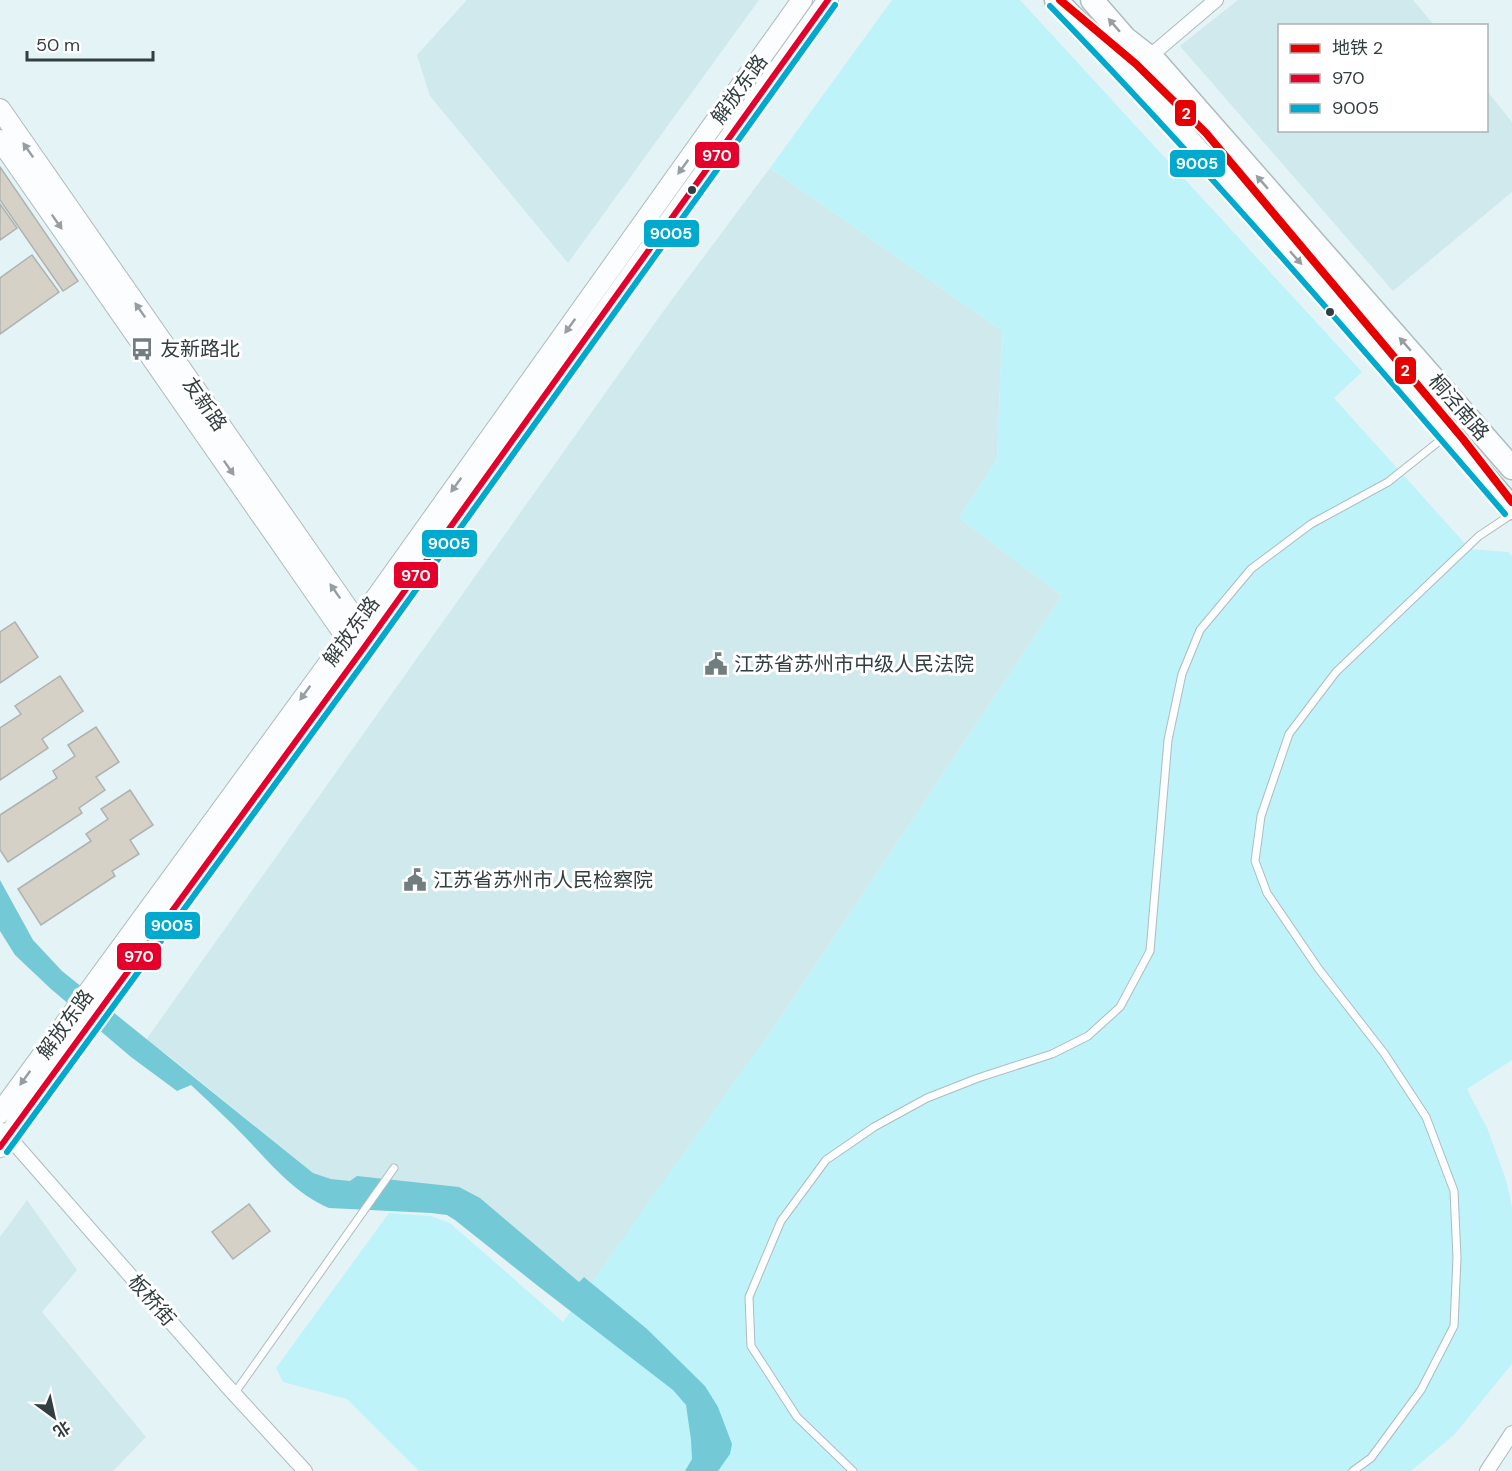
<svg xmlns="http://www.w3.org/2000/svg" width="1512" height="1471" viewBox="0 0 1512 1471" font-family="'DM Sans','Noto Sans SC',sans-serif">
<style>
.built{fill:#cfe9ed}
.green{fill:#bff3fa}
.water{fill:#73cad6}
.building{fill:#d5d1c6;stroke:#aeb2b0;stroke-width:1.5}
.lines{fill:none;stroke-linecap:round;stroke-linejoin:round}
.service-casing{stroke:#afbbbc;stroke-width:9}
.minor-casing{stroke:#afbbbc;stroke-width:16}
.secondary-casing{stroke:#afbbbc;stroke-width:22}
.primary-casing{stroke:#afbbbc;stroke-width:25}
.service{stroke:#fbfdfe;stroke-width:7}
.minor{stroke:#fbfdfe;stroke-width:14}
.secondary{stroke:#fbfdfe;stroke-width:20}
.primary{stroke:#fbfdfe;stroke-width:22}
.bus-1-casing{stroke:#fff;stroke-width:10}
.bus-2-casing{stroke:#fff;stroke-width:10}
.bus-1{stroke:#e4002b;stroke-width:6}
.bus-2{stroke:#00a9ce;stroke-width:6}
.metro-1-casing{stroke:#fff;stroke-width:12}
.metro-1{stroke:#e60000;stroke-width:8}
.oneway{fill:#979e9f}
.bus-dot{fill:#333e40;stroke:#fff;stroke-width:2}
.labels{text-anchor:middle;stroke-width:6;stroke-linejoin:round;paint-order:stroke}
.street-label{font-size:20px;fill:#333e40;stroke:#fff}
.poi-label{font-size:20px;fill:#333e40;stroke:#fff;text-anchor:start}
.line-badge{stroke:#fff;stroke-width:2}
.badge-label{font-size:16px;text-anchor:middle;font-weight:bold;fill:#fff}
</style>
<rect width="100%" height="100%" fill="#e4f3f5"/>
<path class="built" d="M467,0H759L568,263L430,96L417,55Z
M1238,0H1413L1434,25L1280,26V130H1486L1487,91L1512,122V192L1393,291L1180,46Z
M770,168L1002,331L997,459L959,518L1062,596L783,1014L592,1283L584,1277L579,1282L480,1198L331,1179L313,1173L169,1056L146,1040L665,309Z
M27,1200L77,1270L42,1312L146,1437L113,1471H0V1237Z"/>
<path class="green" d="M892,0H1020L1362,372L1334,398L1470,549L1508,552L1512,556V1060L1467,1089L1488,1130L1506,1180L1512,1207V1364L1454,1435L1411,1471H419L347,1399L283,1382L276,1368L389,1213L431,1216L450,1223L563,1322L783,1014L1062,596L959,518L997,459L1002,331L770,168Z"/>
<path class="water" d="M0,880L33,940L62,971L313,1173L331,1179L350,1181L357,1176L459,1187L480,1198L579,1282L584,1277L647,1329L705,1386L718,1407L732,1444L730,1454L718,1471H685L692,1459L691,1440L686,1405L673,1390L538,1286L455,1220L447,1215L431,1213L329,1208C294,1193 271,1164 245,1137C228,1119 209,1102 191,1085L177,1091L131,1057L51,989L15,955L0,931Z"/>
<path class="building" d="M0,167L78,281L63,291L0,200Z
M0,204L17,228L0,240Z
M32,255L59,292L0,334V278Z
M15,622L38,657L0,683V632Z
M60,676L83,711L42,739L48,748L0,780V728L21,714L15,706Z
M96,727L119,762L96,777L105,790L79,808L82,813L8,862L0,850V815L57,778L53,771L75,756L68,745Z
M130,790L153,825L130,840L139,854L112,871L115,876L41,925L18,889L91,841L86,834L108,819L101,809Z
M249,1204L270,1231L233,1259L212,1232Z"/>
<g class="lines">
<g class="service-casing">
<path id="service" d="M234,1394L394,1168
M853,1471L797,1417L751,1346L749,1297L781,1221L826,1160L874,1127L927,1098L978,1078L1052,1054L1088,1036L1120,1007L1150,951L1168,740L1182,674L1200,630L1251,569L1311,524L1388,482L1467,419
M1353,1471L1371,1458L1421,1390L1454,1326L1457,1258L1454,1191L1426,1117L1384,1053L1318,968L1267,893L1255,861L1261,816L1289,734L1336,672L1479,536L1512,514"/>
</g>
<g class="minor-casing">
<path id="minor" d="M1149,57L1216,0
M0,1129L8,1136L226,1385L305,1471
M1487,1471L1512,1433"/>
</g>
<g class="secondary-casing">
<path id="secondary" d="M0,109L358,623L366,629
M0,140L346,637L356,644
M0,1113L358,623L802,0
M0,1147L363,649L828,0"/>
</g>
<g class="primary-casing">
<path id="primary" d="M1056,0L1132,78L1310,274L1512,508
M1092,0L1125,38L1157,63L1512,468"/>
</g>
<use href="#service" class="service"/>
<use href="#minor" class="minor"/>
<use href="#secondary" class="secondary"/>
<use href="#primary" class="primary"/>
<g class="bus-1-casing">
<path id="bus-1" d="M0,1147L363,649L828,0"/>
</g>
<g class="bus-2-casing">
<path id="bus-2" d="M1050,6C1208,169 1357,342 1505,514
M7,1152L370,654L835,5"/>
</g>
<use href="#bus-1" class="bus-1"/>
<use href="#bus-2" class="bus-2"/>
<g class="metro-1-casing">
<path id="metro-1" d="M1060,0L1136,64L1206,133L1463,439L1512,502"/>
</g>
<use href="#metro-1" class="metro-1"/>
</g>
<defs><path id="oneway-solid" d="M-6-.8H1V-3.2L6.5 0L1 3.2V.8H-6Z" transform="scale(1.5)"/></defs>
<g class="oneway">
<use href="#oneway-solid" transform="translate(1114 25) rotate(-131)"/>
<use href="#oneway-solid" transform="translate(28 150) rotate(-125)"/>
<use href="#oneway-solid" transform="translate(683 167) rotate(126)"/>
<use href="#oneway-solid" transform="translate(1262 182) rotate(-131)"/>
<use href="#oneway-solid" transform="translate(57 222) rotate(55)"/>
<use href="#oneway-solid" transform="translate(1296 258) rotate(48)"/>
<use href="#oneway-solid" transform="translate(140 310) rotate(-125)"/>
<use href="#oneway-solid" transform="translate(570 326) rotate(126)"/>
<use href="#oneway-solid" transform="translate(1405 344) rotate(-131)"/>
<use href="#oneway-solid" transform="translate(229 468) rotate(55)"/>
<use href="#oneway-solid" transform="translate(456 485) rotate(126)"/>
<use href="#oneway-solid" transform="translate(335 591) rotate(-125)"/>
<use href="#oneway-solid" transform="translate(305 693) rotate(126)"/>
<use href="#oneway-solid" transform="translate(25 1078) rotate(126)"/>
</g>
<defs>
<g id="bus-bare" transform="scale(1.8)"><path d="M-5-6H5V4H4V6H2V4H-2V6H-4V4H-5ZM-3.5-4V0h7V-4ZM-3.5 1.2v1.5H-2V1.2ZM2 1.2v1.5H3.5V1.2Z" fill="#717d7f" stroke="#fff" stroke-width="2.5" paint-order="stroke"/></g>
<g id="civic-bare" transform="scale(1.8)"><path d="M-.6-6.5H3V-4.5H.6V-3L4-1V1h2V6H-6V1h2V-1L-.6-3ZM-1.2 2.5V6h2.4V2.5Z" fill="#717d7f" stroke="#fff" stroke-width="2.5" paint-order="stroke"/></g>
</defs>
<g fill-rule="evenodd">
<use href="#bus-bare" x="142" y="349"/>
<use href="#civic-bare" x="716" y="664"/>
<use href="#civic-bare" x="415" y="880"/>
</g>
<g class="bus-dot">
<circle cx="692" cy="190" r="5"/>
<circle cx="1330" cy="312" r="5"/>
</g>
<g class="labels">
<g class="street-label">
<text transform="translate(739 89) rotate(-54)" y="7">解放东路</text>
<text transform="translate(205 404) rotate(55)" y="7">友新路</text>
<text transform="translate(1459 407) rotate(49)" y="7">桐泾南路</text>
<text transform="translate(351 631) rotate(-54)" y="7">解放东路</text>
<text transform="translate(65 1024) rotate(-54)" y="7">解放东路</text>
<text transform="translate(152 1300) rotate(49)" y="7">板桥街</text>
</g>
<g class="poi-label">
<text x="160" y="356">友新路北</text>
<text x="734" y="671">江苏省苏州市中级人民法院</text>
<text x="433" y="887">江苏省苏州市人民检察院</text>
</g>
</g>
<g class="line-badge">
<rect x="1174" y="99" width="23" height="28" rx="6" fill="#e60000"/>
<rect x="694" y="141" width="46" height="28" rx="6" fill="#e4002b"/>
<rect x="1169" y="149" width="57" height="29" rx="6" fill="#00a9ce"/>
<rect x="643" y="219" width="57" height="29" rx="6" fill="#00a9ce"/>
<rect x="1394" y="356" width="23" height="29" rx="6" fill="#e60000"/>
<rect x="421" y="529" width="57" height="29" rx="6" fill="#00a9ce"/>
<rect x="393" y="561" width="46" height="28" rx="6" fill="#e4002b"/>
<rect x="144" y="911" width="57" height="29" rx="6" fill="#00a9ce"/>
<rect x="116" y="942" width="46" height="29" rx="6" fill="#e4002b"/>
</g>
<g class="badge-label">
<text x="1186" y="119">2</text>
<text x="717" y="161">970</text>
<text x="1197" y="169">9005</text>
<text x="671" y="239">9005</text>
<text x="1405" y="376">2</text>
<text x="449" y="549">9005</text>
<text x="416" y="581">970</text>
<text x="172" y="931">9005</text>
<text x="139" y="962">970</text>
</g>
<rect x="1278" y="24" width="210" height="108" fill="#ffffff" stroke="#adb2b3" stroke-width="1.5"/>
<rect x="1290" y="44" width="30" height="9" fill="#e60000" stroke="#adb2b3" stroke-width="1.5"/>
<text x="1332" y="54" font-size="18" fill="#333e40">地铁 2</text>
<rect x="1290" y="74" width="30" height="9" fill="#e4002b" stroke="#adb2b3" stroke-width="1.5"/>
<text x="1332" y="84" font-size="18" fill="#333e40">970</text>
<rect x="1290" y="104" width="30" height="9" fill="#00a9ce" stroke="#adb2b3" stroke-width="1.5"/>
<text x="1332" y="114" font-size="18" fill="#333e40">9005</text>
<g transform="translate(54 1417) rotate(147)" stroke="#ffffff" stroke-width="4.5" paint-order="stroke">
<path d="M0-4.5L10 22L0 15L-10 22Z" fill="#333e40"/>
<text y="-9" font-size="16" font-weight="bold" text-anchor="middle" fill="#333e40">北</text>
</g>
<path d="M27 51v9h126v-9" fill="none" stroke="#333e40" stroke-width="3"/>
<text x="36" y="51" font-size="18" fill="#333e40" stroke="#ffffff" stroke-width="4.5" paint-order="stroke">50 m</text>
</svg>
